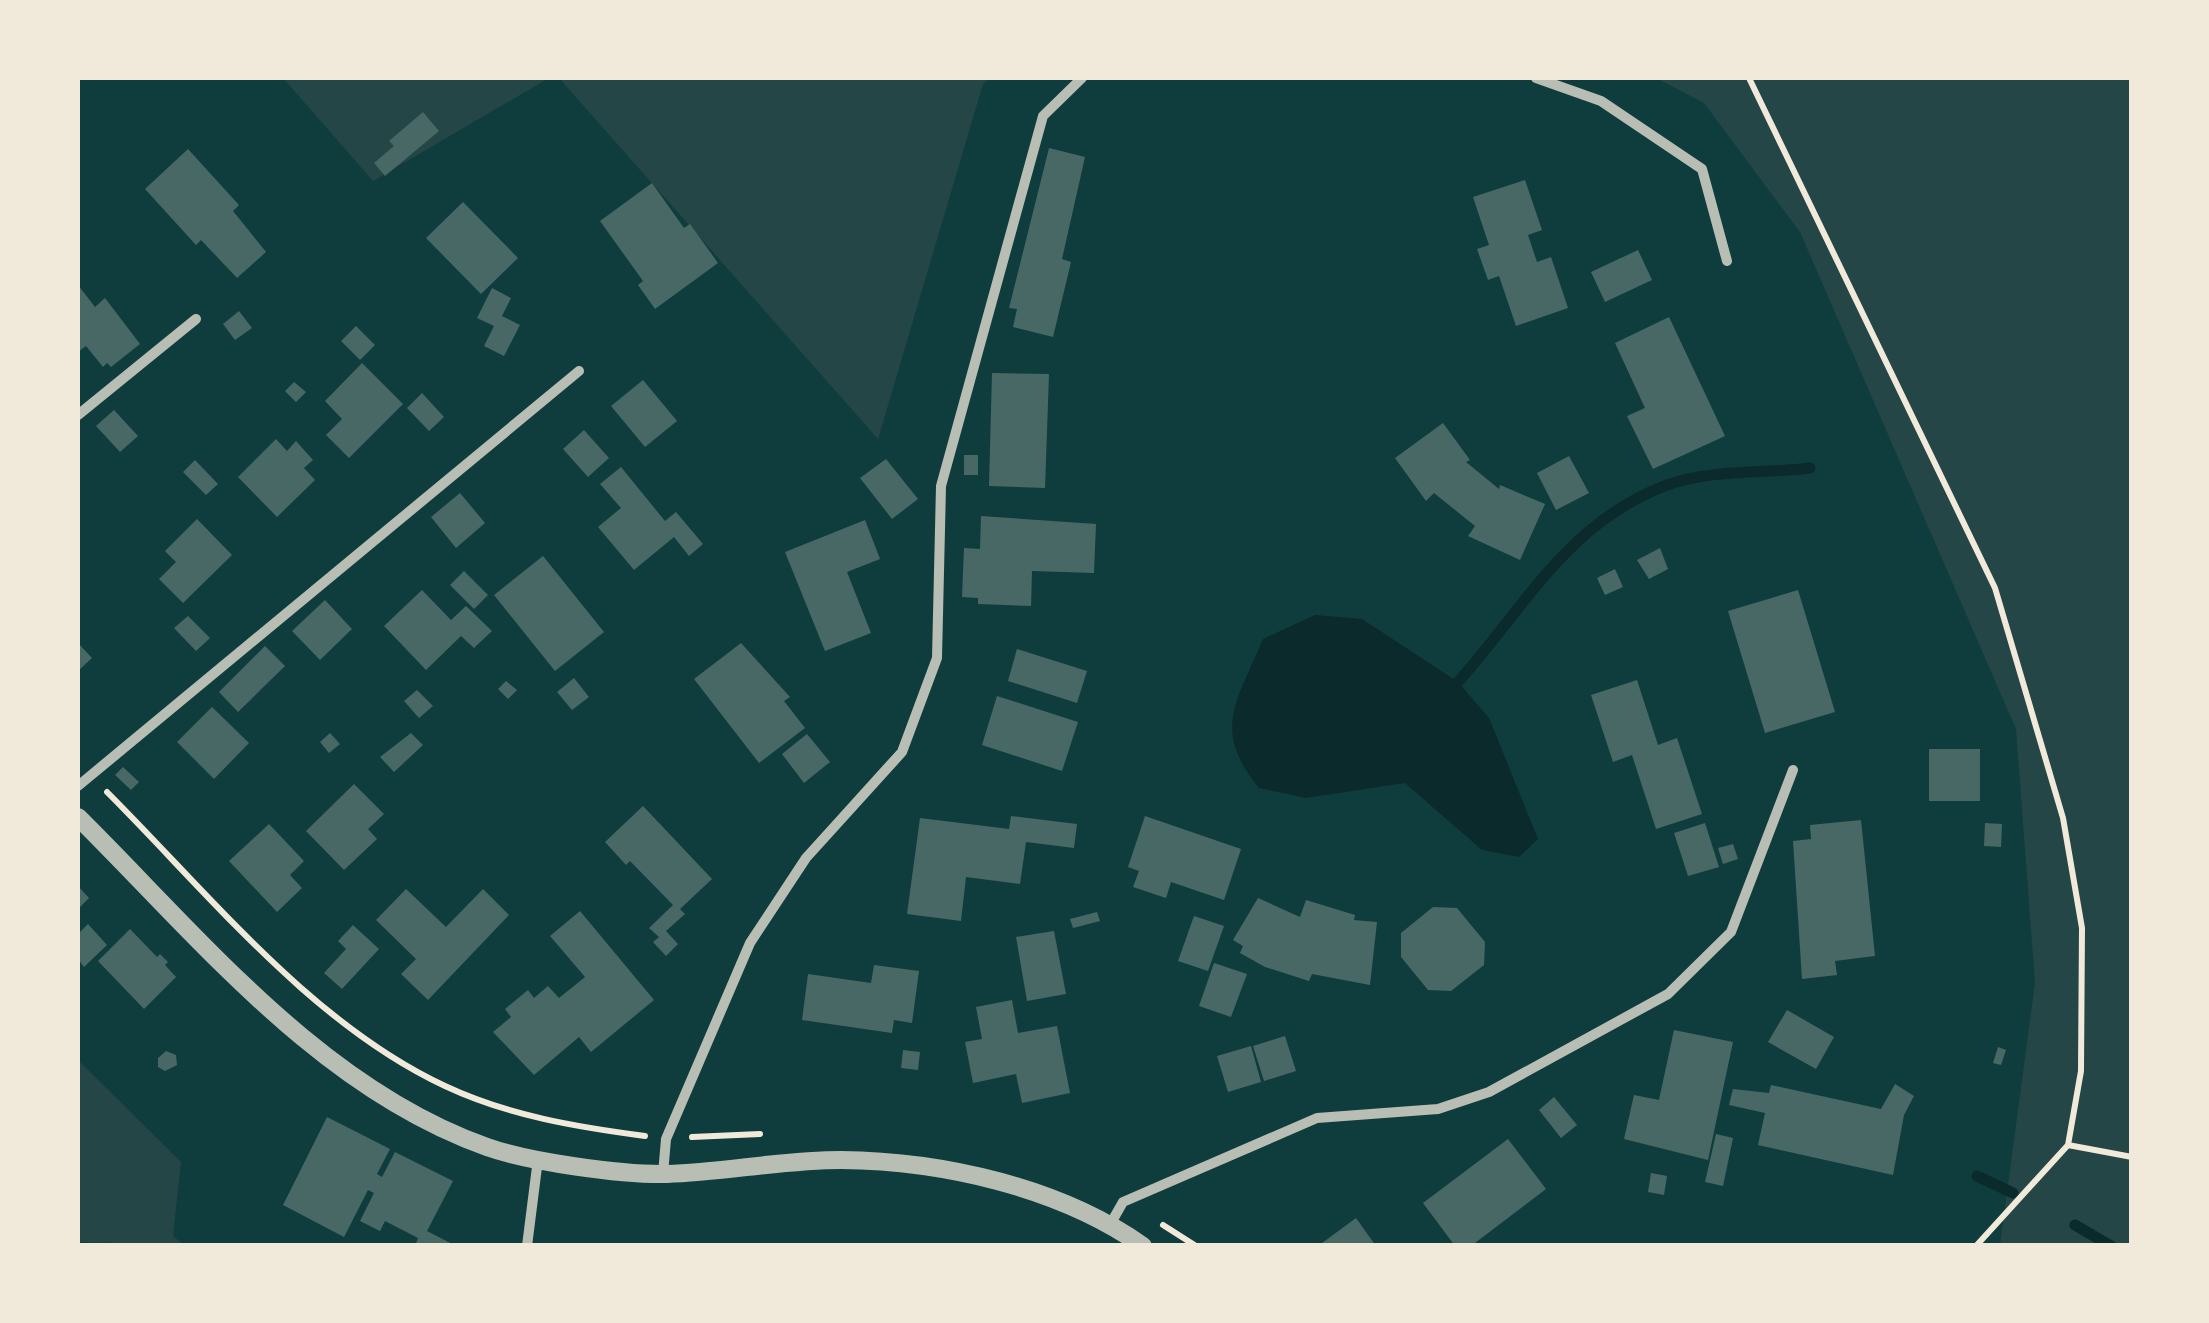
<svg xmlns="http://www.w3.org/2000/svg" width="2209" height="1323" viewBox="0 0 2209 1323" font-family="'Alegreya Sans',sans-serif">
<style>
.green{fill:#244646}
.water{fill:#0a2a2b}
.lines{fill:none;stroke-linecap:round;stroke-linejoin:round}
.stream{stroke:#0a2a2b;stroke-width:11}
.building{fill:#486865}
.path{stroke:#f1e9da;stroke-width:6}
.minor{stroke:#b8beb3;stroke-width:10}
.tertiary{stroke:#b8beb3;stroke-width:18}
</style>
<rect width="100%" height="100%" fill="#0f3d3e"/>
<path class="green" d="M283,78H549L373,181Z
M559,78H991L983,84L878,439Z
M1656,78H2131V1245H2000L2035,983L2016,729L1800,232L1704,103Z
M78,1060L181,1162L173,1236L184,1245L78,1242Z"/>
<path class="water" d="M1315,615L1362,619L1458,682L1489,718L1538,839L1519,857L1482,850L1405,783L1306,798L1259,788C1211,729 1237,702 1263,639Z"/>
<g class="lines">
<path class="stream" d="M1458,682C1524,609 1566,523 1667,485C1712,469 1763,474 1810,468
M1977,1176L2013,1193
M2075,1225L2111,1246"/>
</g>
<path class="building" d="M423,112L439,131L385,176L374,163L394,146L389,141Z
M1049,148L1085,157L1062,259L1071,262L1053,337L1013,327L1017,309L1009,308Z
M188,149L239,205L233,211L266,252L237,278L201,240L196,245L145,189Z
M1525,180L1542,230L1528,235L1537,262L1551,257L1568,308L1516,326L1499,276L1488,280L1477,249L1489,245L1473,197Z
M652,183L684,228L690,224L718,263L655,309L638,285L643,281L600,221Z
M463,202L518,258L481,294L426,238Z
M1638,250L1652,280L1605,302L1591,272Z
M78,285L95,307L105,298L140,344L111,367L107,363L103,367L86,346L78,352Z
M492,288L511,298L502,316L520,325L504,356L484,346L494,326L477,318Z
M239,311L252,328L235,340L223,324Z
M1669,317L1725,436L1653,469L1627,416L1645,408L1615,343Z
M356,326L375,345L360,360L341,341Z
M362,363L403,404L349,458L326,435L342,419L325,401Z
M992,373L1049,374L1045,488L989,486Z
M643,380L677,421L645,447L611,406Z
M294,382L306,392L296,402L285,391Z
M422,393L444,417L429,431L407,408Z
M114,410L138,436L120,452L96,426Z
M1443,423L1470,460L1466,462L1499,489L1500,485L1545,504L1520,560L1468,536L1475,526L1434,493L1426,501L1395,458Z
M584,430L609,458L588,477L563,449Z
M276,439L287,451L296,441L313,460L304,468L315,480L277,517L238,477Z
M964,455H978V475H964Z
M1569,456L1589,493L1556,510L1537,473Z
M886,459L918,499L892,519L860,478Z
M195,460L218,484L206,495L183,472Z
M621,467L665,521L676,512L703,544L689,556L674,537L634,570L598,527L621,508L600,484Z
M460,493L485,523L456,548L431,517Z
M981,516L1096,524L1094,573L1032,571L1031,606L978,604V598L962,597L964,548L980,549Z
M197,519L232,555L183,603L159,579L176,562L165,551Z
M865,520L880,559L847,572L871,633L825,651L785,552Z
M1660,548L1668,569L1649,579L1637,560Z
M543,556L604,632L555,671L494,595Z
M1615,569L1623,587L1605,595L1597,578Z
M464,571L488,595L474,609L450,585Z
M422,590L451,620L466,606L492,631L474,648L461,636L426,670L384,626Z
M1798,590L1835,712L1765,733L1728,611Z
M325,600L352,629L320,660L292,631Z
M188,616L210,638L196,651L174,628Z
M78,643L92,658L78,671Z
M741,643L790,697L784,701L805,728L759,763L694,679Z
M265,646L285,666L238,712L219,692Z
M1017,649L1087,671L1077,703L1008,681Z
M574,678L589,697L572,710L557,692Z
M1637,680L1658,745L1677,738L1702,814L1656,829L1632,755L1613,762L1591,695Z
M506,681L517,690L508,699L498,689Z
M417,690L433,706L419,718L404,701Z
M997,696L1078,722L1062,771L982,745Z
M212,707L249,743L214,779L177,742Z
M330,733L340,744L329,753L320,742Z
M411,733L423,745L394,772L380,757Z
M807,734L830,762L804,783L782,754Z
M1929,749H1980V801H1929Z
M123,767L139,782L131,790L115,775Z
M354,784L384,814L368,829L377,839L344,870L306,831Z
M643,806L712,879L680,909L685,914L666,931L678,944L666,956L653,942L659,937L649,928L673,905L630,861L626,865L605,842Z
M1011,816L1077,824L1074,848L1026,842L1020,884L966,877L961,921L907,914L920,818L1009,829Z
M1145,816L1241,849L1224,900L1171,882L1166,898L1133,887L1139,871L1128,867Z
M1861,820L1875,956L1835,961L1837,975L1802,979L1793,841L1811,839L1810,825Z
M1705,823L1719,867L1688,876L1674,833Z
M1985,823L2002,824L2001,847L1984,846Z
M269,824L304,861L290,875L302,888L277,912L229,861Z
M1733,844L1738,859L1723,864L1718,848Z
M78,886L89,898L78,909Z
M406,889L446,927L483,889L509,915L428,1000L401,974L416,959L376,920Z
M1258,898L1300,917L1306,900L1355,915L1354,920L1377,922L1370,985L1312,974L1309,981L1265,967L1240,953L1243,946L1233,940Z
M1433,907L1457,908L1485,942L1484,965L1451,991L1428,990L1401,957V933Z
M580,911L654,1000L591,1052L579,1037L534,1075L493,1032L511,1017L505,1009L528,990L534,998L548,986L559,998L585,977L550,936Z
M1097,912L1100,921L1073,928L1070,919Z
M1194,916L1224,926L1208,971L1178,961Z
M88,924L107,945L84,967L78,959V934Z
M353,925L379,949L342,989L324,973L346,949L338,941Z
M130,929L157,957L160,954L168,962L165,965L176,977L144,1009L98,961Z
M1054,931L1066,994L1027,1001L1016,937Z
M1214,963L1247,974L1231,1017L1199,1006Z
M874,965L919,971L912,1023L894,1020L892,1033L802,1020L808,974L871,983Z
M1012,1000L1018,1033L1057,1026L1070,1093L1022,1103L1016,1074L973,1083L965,1042L982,1039L976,1007Z
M1787,1010L1834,1037L1816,1069L1768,1042Z
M1674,1030L1733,1042L1708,1160L1624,1139L1634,1095L1659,1100Z
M1285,1036L1296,1071L1264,1081L1253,1046Z
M1251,1046L1261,1082L1228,1092L1217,1056Z
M1998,1047L2006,1050L2001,1065L1993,1063Z
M903,1050L920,1052L918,1070L901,1068Z
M166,1051L176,1055L177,1065L165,1071L158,1067V1058Z
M1895,1084L1914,1096L1904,1115L1893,1175L1758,1145L1765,1113L1729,1105L1733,1089L1769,1093L1771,1085L1881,1109Z
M1554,1097L1577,1125L1561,1138L1539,1110Z
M327,1117L390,1149L377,1174L382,1177L395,1152L453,1181L427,1231L456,1246H415L418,1238L385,1221L380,1231L360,1221L374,1193L368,1190L344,1237L283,1205Z
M1716,1134L1733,1138L1723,1186L1705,1182Z
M1508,1139L1546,1189L1471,1246H1455L1423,1203Z
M1651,1173L1667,1176L1664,1195L1648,1192Z
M1356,1218L1376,1246H1318Z"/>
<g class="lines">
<path class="path" d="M1749,78L1995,588L2063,818L2082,928L2081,1071L2068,1145L1976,1246
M107,792C210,895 312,1024 445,1086C509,1116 577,1127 645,1136
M692,1137L760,1134
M2068,1145L2132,1157
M1163,1225L1196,1246"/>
<path class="minor" d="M1536,78L1601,101L1702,169L1727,261
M78,415L196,319
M78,786L579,371
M663,1174L666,1139L750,943L806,858L902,752L937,658L941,486L1043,116L1082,78
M1111,1223L1123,1202L1317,1118L1438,1109L1489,1092L1668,994L1731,932L1793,770
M527,1246L538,1159"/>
<path class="tertiary" d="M78,817C200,938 320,1088 487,1147C529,1162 622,1175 667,1174C725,1172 783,1160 841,1160C942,1161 1059,1187 1143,1246"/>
</g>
<rect width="2209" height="1323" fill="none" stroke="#f1e9da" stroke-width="160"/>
</svg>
